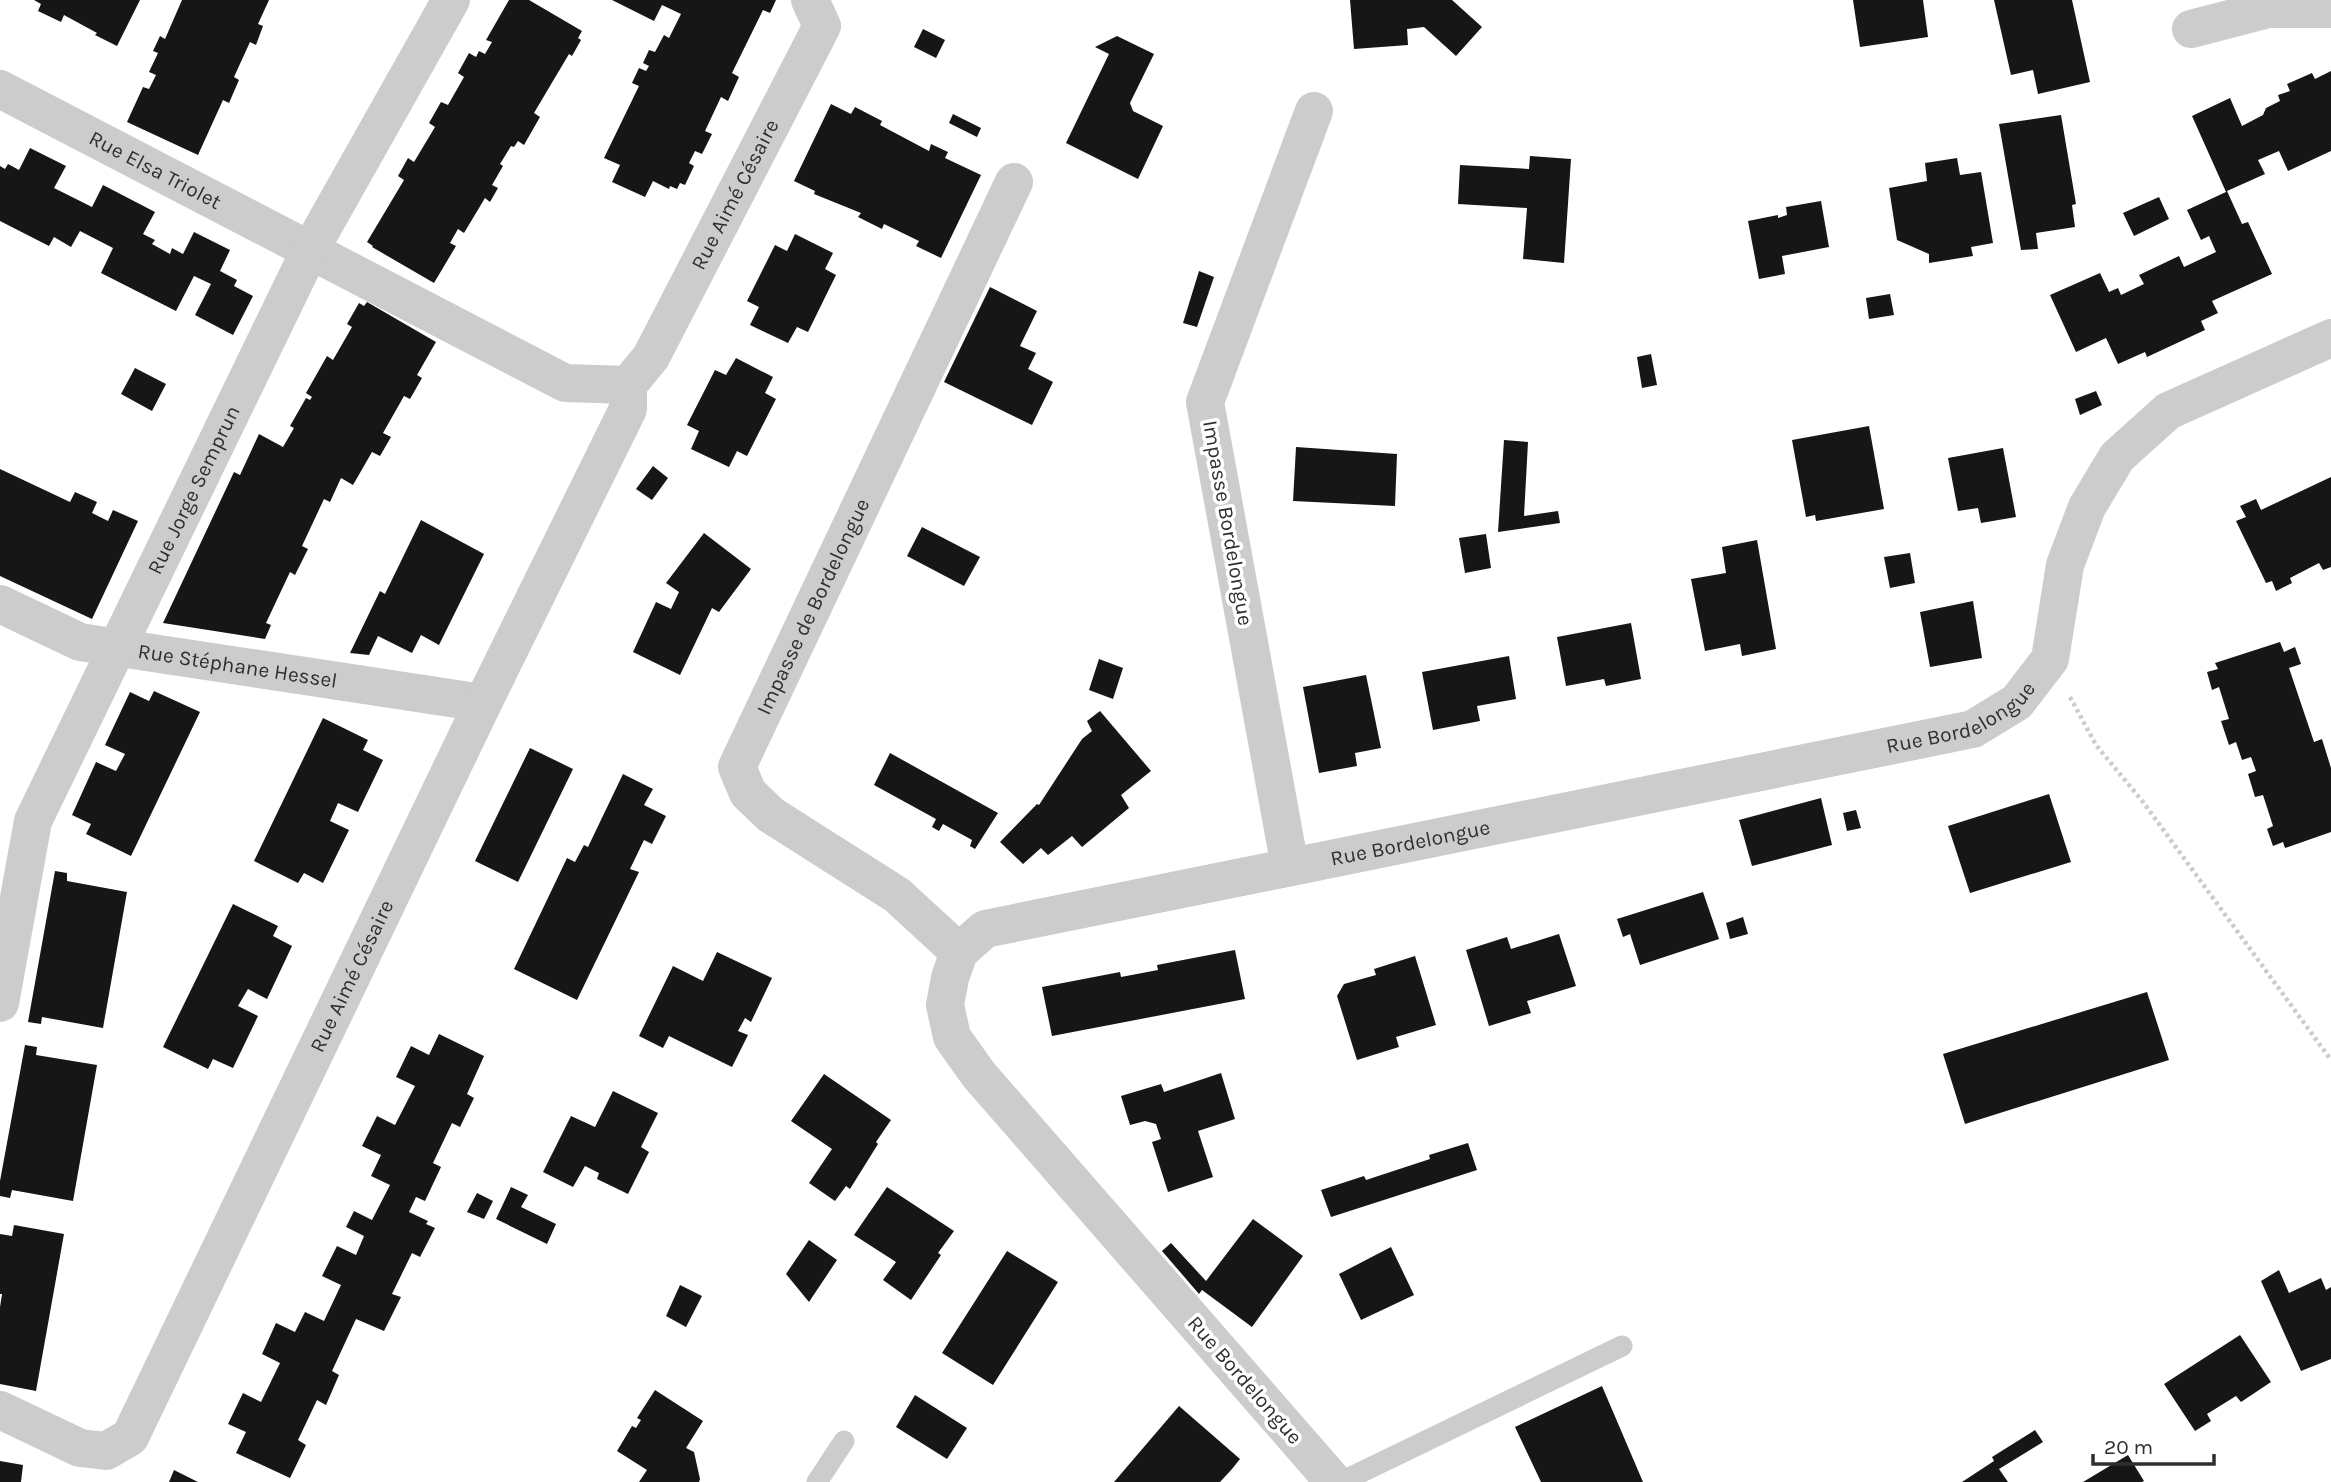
<svg xmlns="http://www.w3.org/2000/svg" width="2331" height="1482" viewBox="0 0 2331 1482" font-family="Karla,sans-serif">
<style>
.building{fill:#161616}
.lines{fill:none;stroke-linecap:round;stroke-linejoin:round}
.path{stroke:#ccc;stroke-width:4.5;stroke-dasharray:3.5 3.5;stroke-linecap:butt}
.lane{stroke:#ccc;stroke-width:21}
.street{stroke:#ccc;stroke-width:38}
.labels{text-anchor:middle;stroke-width:7;stroke-linejoin:round;paint-order:stroke}
.street-label{font-size:21px;fill:#2f2f2f;stroke:#fff}
</style>
<rect width="100%" height="100%" fill="#fff"/>
<path class="building" d="M34,0H140L117,46L95,35L97,33L64,15L61,22L38,11L41,4Z
M182,0H269L258,24L263,26L256,45L250,42L234,77L239,80L229,103L223,100L198,155L127,122L143,87L149,89L156,75L149,72L158,53L153,51L160,36L165,39Z
M509,0H529L582,31L578,38L581,40L572,56L569,54L534,113L540,117L524,145L518,141L514,147L511,146L500,164L503,166L492,185L498,188L490,202L485,198L464,233L458,229L450,243L456,246L434,283L372,247L373,246L367,242L404,180L398,176L408,158L414,162L435,127L429,123L441,102L448,105L464,77L458,73L469,53L476,57L479,51L485,54L492,42L486,40Z
M612,0H776L770,13L763,10L732,73L739,77L728,101L721,97L705,131L712,134L702,154L695,151L689,163L694,166L685,185L680,183L677,189L670,186L669,189L653,181L645,197L612,182L620,165L604,158L639,86L632,83L639,68L646,71L649,66L643,63L649,50L655,52L664,35L669,38L681,14L662,5L654,21Z
M1350,0H1452L1482,27L1456,56L1424,27L1407,29L1408,45L1354,49Z
M1853,0H1923L1928,37L1860,47Z
M1994,0H2072L2090,82L2038,94L2033,70L2011,75Z
M923,29L945,40L936,58L914,47Z
M1117,36L1154,54L1130,103L1133,111L1163,126L1138,179L1066,143L1109,54L1095,47Z
M2331,71V151L2288,171L2279,151L2258,160L2265,174L2227,191L2242,224L2248,222L2272,274L2212,301L2218,313L2201,321L2205,330L2147,357L2145,352L2118,364L2106,338L2076,352L2050,295L2100,273L2109,292L2118,288L2121,295L2144,284L2139,275L2179,256L2184,267L2216,252L2209,236L2201,240L2187,210L2226,192L2192,116L2230,98L2242,126L2263,115L2266,108L2280,101L2278,95L2290,91L2287,84L2312,73L2315,79Z
M831,104L851,114L855,107L882,121L880,125L929,151L931,144L948,152L945,158L981,175L941,258L916,246L919,241L884,224L882,229L858,217L861,213L814,194L815,191L794,181Z
M953,114L981,128L977,137L949,123Z
M2061,115L2076,204L2072,205L2075,227L2036,233L2038,249L2021,250L1999,124Z
M30,148L66,166L54,188L92,207L103,185L155,212L143,234L155,240L152,244L170,254L172,248L183,254L194,232L230,250L220,271L237,280L234,286L253,296L233,335L195,315L211,284L194,276L176,311L101,273L113,248L80,231L71,247L54,237L49,246L0,221V166L5,169L8,164L19,170Z
M1530,156L1571,159L1564,263L1523,259L1527,208L1458,204L1460,165L1529,169Z
M1957,158L1960,175L1981,172L1993,243L1971,247L1973,256L1929,263V254L1897,240L1889,188L1927,181L1925,163Z
M2159,197L2169,219L2134,236L2123,213Z
M1821,201L1829,247L1782,256L1785,274L1759,279L1748,221L1778,215V218L1787,215L1786,207Z
M795,234L833,253L825,269L836,275L808,332L797,327L788,343L750,325L759,307L747,301L775,245L787,251Z
M1199,271L1214,277L1197,327L1183,323Z
M990,287L1037,311L1020,346L1036,353L1028,369L1053,382L1032,425L944,382Z
M1890,294L1894,315L1869,319L1866,298Z
M367,302L436,342L417,375L422,378L410,399L404,396L383,433L391,437L380,456L372,452L353,485L341,478L330,502L324,499L302,546L308,549L295,575L290,572L266,623L271,625L265,639L163,623L234,472L240,475L259,434L283,447L294,428L290,426L306,398L310,400L312,397L306,393L327,356L333,360L352,327L347,324L359,303L364,306Z
M1651,354L1657,385L1642,388L1637,357Z
M736,358L773,377L765,393L776,399L747,456L737,451L729,467L691,449L699,431L687,425L715,370L726,375Z
M135,368L166,384L152,411L121,394Z
M2096,391L2102,405L2080,415L2075,399Z
M1869,426L1884,509L1816,521L1815,515L1806,517L1792,440Z
M1504,440L1528,442L1524,516L1558,511L1560,523L1498,532Z
M1296,447L1397,454L1395,506L1293,501Z
M2003,448L2016,517L1981,523L1978,508L1958,511L1948,458Z
M653,466L668,478L652,500L636,489Z
M0,469L70,502L75,492L97,502L92,513L108,521L113,510L138,521L92,619L0,576Z
M2331,477V567L2323,570L2319,563L2290,578L2292,583L2276,591L2272,581L2266,583L2236,521L2246,517L2240,506L2256,499L2261,510Z
M421,520L484,554L439,645L421,635L412,653L378,636L369,655L350,653L380,591L385,594Z
M922,527L980,557L964,586L907,556Z
M704,533L751,569L719,612L712,608L680,675L633,652L656,602L671,609L679,592L666,583Z
M1486,534L1491,568L1465,573L1459,538Z
M1757,540L1776,649L1742,656L1740,644L1705,651L1691,579L1726,573L1722,547Z
M1910,553L1915,583L1890,588L1884,557Z
M1973,601L1982,658L1930,667L1920,612Z
M1631,623L1641,679L1606,686L1604,679L1566,686L1557,637Z
M2280,642L2284,652L2295,647L2301,664L2289,668L2314,742L2322,739L2331,768V832L2285,848L2283,842L2273,846L2267,829L2273,826L2263,795L2255,797L2248,774L2256,771L2251,757L2242,760L2236,742L2229,745L2221,721L2229,719L2219,687L2212,690L2207,672L2218,669L2215,663Z
M1509,656L1516,699L1477,706L1480,721L1433,730L1422,672Z
M1099,659L1123,668L1113,699L1089,690Z
M1366,675L1381,748L1355,753L1357,766L1319,773L1303,687Z
M154,691L200,712L131,856L86,834L91,824L72,815L96,762L116,771L125,754L105,745L130,692L149,701Z
M1100,711L1151,771L1121,795L1129,808L1082,847L1072,836L1048,855L1041,848L1023,864L1000,842L1037,804L1039,805L1082,739L1092,731L1087,721Z
M323,718L368,740L363,750L383,760L358,812L338,803L330,821L349,830L323,883L304,873L298,883L254,861Z
M530,748L573,769L518,882L475,861Z
M890,753L998,813L975,849L970,846L972,840L943,824L939,831L932,827L936,819L874,785Z
M623,774L653,789L644,805L666,816L652,844L644,840L630,869L639,872L577,1000L514,969L567,858L575,862L584,845L588,847Z
M2049,794L2071,862L1970,893L1948,826Z
M1821,798L1832,845L1752,866L1739,820Z
M1856,810L1861,828L1847,831L1843,813Z
M55,871L67,873V881L127,892L103,1028L42,1017L41,1024L28,1022Z
M1703,892L1719,939L1640,965L1630,934L1623,937L1617,919Z
M233,904L278,926L273,936L292,946L267,999L248,989L238,1006L258,1016L233,1068L213,1059L208,1069L163,1047Z
M1743,917L1748,934L1730,939L1726,923Z
M1559,934L1576,986L1527,1001L1531,1013L1489,1026L1466,950L1507,937L1511,949Z
M1235,950L1245,999L1052,1036L1042,987L1120,972L1121,977L1158,970L1157,965Z
M717,952L772,978L751,1022L745,1018L738,1031L748,1035L732,1067L669,1036L663,1048L639,1036L673,966L703,981Z
M1415,956L1436,1025L1396,1037L1399,1047L1357,1060L1337,996L1344,984L1376,975L1374,969Z
M2147,992L2169,1060L1965,1124L1943,1054Z
M439,1034L484,1056L467,1094L474,1098L460,1127L452,1123L433,1163L441,1167L425,1201L416,1197L409,1212L428,1221L426,1224L435,1228L420,1257L412,1253L392,1294L401,1297L384,1331L356,1319L332,1371L339,1375L326,1405L317,1400L298,1440L306,1445L290,1478L236,1453L246,1432L228,1424L243,1393L261,1402L280,1363L262,1354L276,1323L295,1332L305,1312L324,1321L341,1285L322,1276L337,1246L356,1255L364,1236L346,1227L354,1211L372,1220L390,1185L371,1176L381,1155L362,1146L377,1116L395,1125L415,1086L396,1077L411,1046L429,1055Z
M25,1045L37,1047L36,1055L97,1065L73,1201L12,1190L10,1198L0,1196V1181Z
M1221,1073L1235,1119L1198,1131L1213,1177L1168,1192L1152,1142L1161,1139L1156,1124L1145,1121L1130,1125L1121,1096L1161,1084L1164,1092Z
M824,1074L891,1120L876,1142L878,1144L850,1189L846,1186L835,1201L809,1183L832,1149L791,1121Z
M613,1091L658,1113L641,1147L649,1152L628,1194L597,1179L599,1173L585,1166L573,1187L543,1172L571,1116L595,1127Z
M1468,1143L1477,1170L1331,1217L1321,1190L1364,1176L1366,1180L1430,1159L1429,1155Z
M511,1187L528,1195L521,1207L556,1224L547,1244L496,1219Z
M887,1187L954,1231L938,1253L941,1255L911,1300L883,1280L896,1262L854,1235Z
M477,1193L493,1201L484,1219L467,1212Z
M1253,1219L1303,1256L1252,1327L1202,1290L1199,1294L1162,1251L1171,1243L1206,1281Z
M14,1225L64,1234L36,1391L0,1384V1307L2,1294H0V1234L12,1236Z
M809,1240L837,1260L809,1302L786,1274Z
M1391,1247L1414,1295L1361,1320L1339,1274Z
M1007,1251L1058,1282L993,1385L942,1353Z
M2279,1270L2289,1293L2321,1278L2326,1290L2331,1287V1359L2301,1371L2261,1281Z
M680,1285L702,1296L686,1327L666,1316Z
M2240,1335L2271,1382L2241,1402L2236,1396L2207,1414L2211,1421L2195,1431L2164,1384Z
M1602,1386L1643,1482H1541L1515,1427Z
M655,1390L703,1421L686,1448L694,1452L700,1479L699,1482H639L647,1470L617,1451L632,1426L636,1428L641,1420L637,1418Z
M915,1395L967,1428L947,1459L896,1427Z
M1179,1406L1240,1459L1232,1469L1220,1482H1114Z
M2035,1430L2043,1442L1999,1469L2008,1482H1962L1994,1461L1992,1457Z
M2128,1455L2144,1481L2142,1482H2083Z
M0,1461L23,1465L21,1482H0Z
M174,1470L198,1482H169Z"/>
<g class="lines">
<path class="path" d="M2070,697L2096,745L2143,802L2331,1060"/>
<path class="lane" d="M817,1482L844,1441
M1341,1482L1622,1346"/>
<g class="street">
<path d="M2191,29L2268,9H2331"/>
<path id="s1" d="M0,89L565,383L628,385L651,357L822,26L810,0"/>
<path id="s2" d="M0,604L80,642L483,703"/>
<path d="M1290,867L1205,402L1314,111"/>
<path id="s3" d="M959,952L897,895L771,815L748,793L737,767L1014,182"/>
<path id="s4" d="M0,1003L33,821L310,250L451,0"/>
<path id="s5" d="M0,1410L80,1448L106,1451L130,1437L483,703L628,409V385"/>
<path id="s6" d="M1334,1482L979,1075L952,1037L945,1005L950,978L959,952L985,929L1973,729L2017,702L2050,659L2065,565L2087,507L2117,457L2168,411L2331,338"/>
</g>
</g>
<g class="labels">
<g class="street-label">
<text dy="7" stroke="none"><textPath href="#s1" startOffset="175">Rue Elsa Triolet</textPath></text>
<text dy="7" stroke="none"><textPath href="#s1" startOffset="919">Rue Aimé Césaire</textPath></text>
<text dy="7" stroke="none"><textPath href="#s4" startOffset="553">Rue Jorge Semprun</textPath></text>
<text transform="translate(1228 523) rotate(80)" y="7">Impasse Bordelongue</text>
<text dy="7" stroke="none"><textPath href="#s3" startOffset="471">Impasse de Bordelongue</textPath></text>
<text dy="7" stroke="none"><textPath href="#s2" startOffset="248">Rue Stéphane Hessel</textPath></text>
<text dy="7" stroke="none"><textPath href="#s6" startOffset="1710">Rue Bordelongue</textPath></text>
<text dy="7" stroke="none"><textPath href="#s6" startOffset="1143">Rue Bordelongue</textPath></text>
<text dy="7" stroke="none"><textPath href="#s5" startOffset="654">Rue Aimé Césaire</textPath></text>
<text transform="translate(1245 1380) rotate(49)" y="7">Rue Bordelongue</text>
</g>
</g>
<path d="M2093 1454v10h121v-10" fill="none" stroke="#2f2f2f" stroke-width="3.5"/>
<text x="2104" y="1454" font-size="21" fill="#2f2f2f" stroke="#ffffff" stroke-width="5" paint-order="stroke">20 m</text>
</svg>
